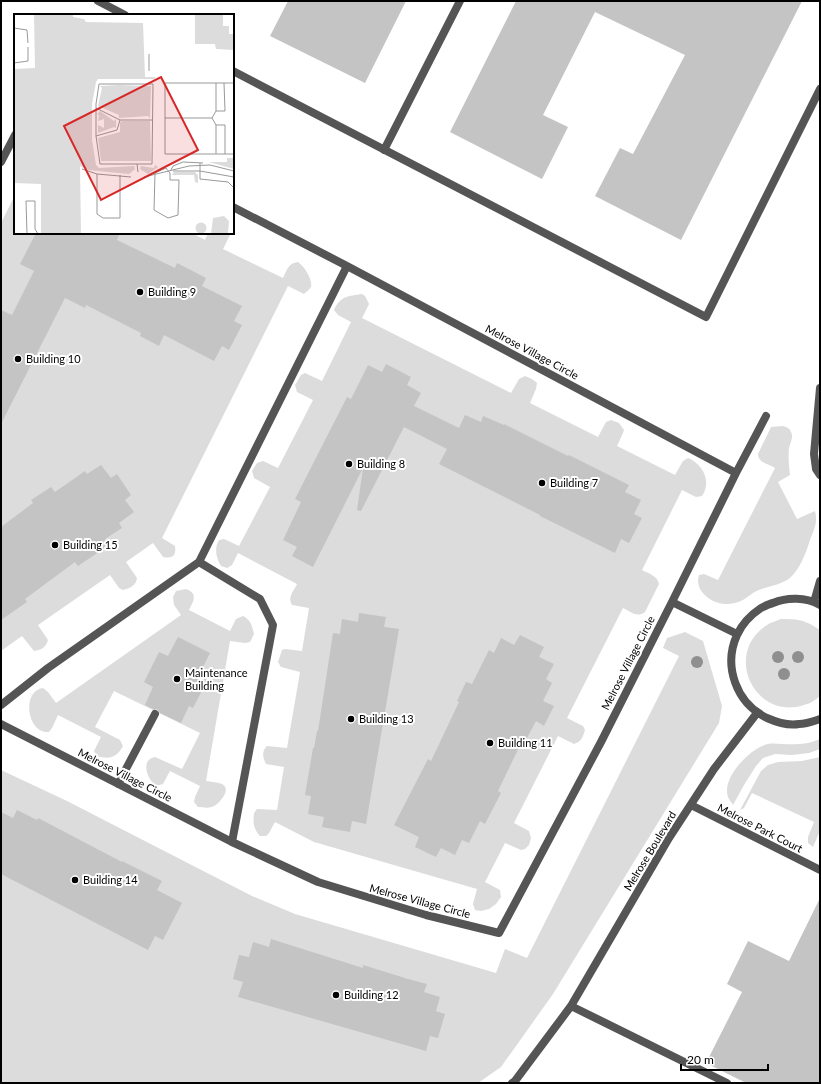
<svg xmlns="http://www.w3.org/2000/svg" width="821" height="1084" viewBox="0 0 821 1084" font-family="Lato,sans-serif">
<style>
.green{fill:#dcdcdc}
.building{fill:#c4c4c4}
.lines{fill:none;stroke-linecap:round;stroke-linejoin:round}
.service{stroke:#555;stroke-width:8}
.tree{fill:#8f8f8f}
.poi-dot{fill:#000;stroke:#fff;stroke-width:1.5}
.labels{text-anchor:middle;stroke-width:4;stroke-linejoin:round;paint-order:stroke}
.poi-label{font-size:11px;fill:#000;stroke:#fff;text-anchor:start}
.street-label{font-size:11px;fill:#000;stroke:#fff}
.inset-road{fill:none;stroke:#999;stroke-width:1}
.view{fill:#d62828;fill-opacity:0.15;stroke:#d62828;stroke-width:2}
.inset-edge{fill:none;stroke:#000;stroke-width:2}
</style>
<rect width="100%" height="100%" fill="#fff"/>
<path class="green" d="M15,195V233H192L205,240L208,233H231L223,249L283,278C287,270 288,263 298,262C304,266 313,280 311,287C309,290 306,292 304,294L288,286L162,538L175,546C176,555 174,559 163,557L153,543L126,562L137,578C136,586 130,588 123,590L119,588L110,575L38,625L48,640C46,647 42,650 34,651L22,636L1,651V223Z
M362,294L365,296L369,304L362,318L511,393L519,379L525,376L532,379L537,383L536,389L530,403L598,437L606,422L611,420L619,423L624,430L623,433L617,446L675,475L683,461L688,458C703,464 712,482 702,496L696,497L682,490L642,570C649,574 657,575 659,584L645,612C637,618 631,612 623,608L567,718L583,726L585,730C583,737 581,742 574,744L558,736L514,823L529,831L531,838L529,845L525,849L521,850L505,843L485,882L500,890L501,897L496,904L489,909L481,911L475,910L473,904L477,889L314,842L275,822L269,833L266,836H260C253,828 253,823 254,813L257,809L277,810L284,767L266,764C263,757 261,752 267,746L287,748L300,672L281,667L278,662L282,650L285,649L302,651L309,608L292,605C287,597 294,591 297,584L238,553L232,565L227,568L221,566C216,558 214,548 219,540L224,539L239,546L270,487L254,478L252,471L257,463L263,461L278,468L313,400L297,392L295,385L301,375L305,373L322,381L351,322L338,315L334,310C340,296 349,296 362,294Z
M783,426C786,427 790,428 791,432C794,437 790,443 789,448C788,457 789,466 790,475L778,482L797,519L815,511C818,522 814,530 810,540C806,553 800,569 790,578C780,585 769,586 759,590C753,592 748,597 743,600C729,607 712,605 702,592C698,587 697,580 699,575L704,574L718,580L775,468C769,464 758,463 758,454L771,427Z
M186,589C199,594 193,601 189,610L230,631L236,619L243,616C251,620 252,626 254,634L250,642L245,643L230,641L206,781C211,782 217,782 222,784C232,789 220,803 214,806C209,809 203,807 198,807L194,802L195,797L200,786L170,771L163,784L156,786C147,779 140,760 155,757L182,769L200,733L114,691L95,727L120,740L123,746C117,757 110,760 97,756L94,751L101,737L58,715L52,728L49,732C27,734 21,691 43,688L48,692L56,703L181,615L174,605L173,597L176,591Z
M781,619C799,619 805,620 820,630V696C816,699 812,703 807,704C757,724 721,655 767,625C771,622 777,621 781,619Z
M685,632L703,641L722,706L719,723L553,994L501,1067L478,1083H1V770L67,801L252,896L295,914L496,973L505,949L527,958L679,656L663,648L667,638Z
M820,739V749L809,753L792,755L775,754L763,758L756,766L744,785L733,805C732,803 729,800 728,797C721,778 750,748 768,744C773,743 778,744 783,744C796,745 809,744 820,739Z
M820,757V831L813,847L808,843V837L814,822L752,793L744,808L740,810L761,771L768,765L778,762L802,761Z"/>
<path class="building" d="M288,1H406L365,83L270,36Z
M516,1H802L681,240L595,196L620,148L633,154L685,55L595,12L543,115L568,127L542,179L450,132Z
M36,233H120L117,240L175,268L177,263L206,278L202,286L242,306L234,321L242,325L229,350L222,346L214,361L164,335L159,346L140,336L141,333L86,305L85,308L65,298L1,424V310L12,315L34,271L20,264Z
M386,364L411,377L407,385L421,393L414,406L459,428L465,415L481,422L483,416L504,425V424L568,456L569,455L629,485L625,492L641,500L634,514L642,518L629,543L621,539L615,553L540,516V515L439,464L447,449L404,427L361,511L357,510L363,468L313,567L292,556L297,547L283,540L301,502L295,499L347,397L351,399L368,365L382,372Z
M101,465L111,478L117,474L131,495L125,500L134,512L119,523L122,528L105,539L109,545L78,566L75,562L25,599L27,602L1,620V527L33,503L31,500L51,487L55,492L85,471L87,474Z
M359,613L386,617L384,627L399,629L366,824L352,821L350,832L322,827L324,817L308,814L311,796L305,795L313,748H314L317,731H318L333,633L340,634L342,619L358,622Z
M520,635L544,647L539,657L554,664L546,679L552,683L543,701L554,706L544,726L536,721L527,738L524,737L498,791L501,793L485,824L480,821L469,843L462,840L455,855L441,848L436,857L415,847L419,837L394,825L428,759L431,761L459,702L457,701L466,682L472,684L489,650L494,653L501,638L514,645Z
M178,637L210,653L201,671L210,675L193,708L189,706L181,723L160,713L157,709H153L145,705L153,687L144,682L159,652L168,656Z
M17,810L37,820L38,818L122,862V861L162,881L157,890L182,903L163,940L155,936L148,950L1,874V812L13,818Z
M820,898V1083H746L706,1063L742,992L727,984L748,941L789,961Z
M271,939L363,968V965L405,978H404L427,984L424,992L440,997L436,1011L445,1014L438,1038L430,1036L426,1051L238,997L243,982L233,979L239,955L249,957L253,942L269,947Z"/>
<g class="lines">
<path class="service" d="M98,1L125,15
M233,71L706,317L820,89
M384,150L460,1
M1,162L15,135
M820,388L814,454L816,469L820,475
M736,473L766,416
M199,562L260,599L273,625L232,842
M672,602L737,634
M814,602L820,581
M820,605C806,597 787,597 773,603C769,604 765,606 761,608C752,614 742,624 737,635C723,666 736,703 767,718C776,722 788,726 799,724C806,724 814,721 820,719
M1,705L48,668L199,562L347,266
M1,724L232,842L318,882L426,915L499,933L601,742L672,602L736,473L347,266L233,207
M118,784L155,714
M691,805L820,870
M571,1006L727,1083
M512,1083L515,1081L571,1006L669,838L714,769L757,713"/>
</g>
<g class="tree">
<circle cx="778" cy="657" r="6"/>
<circle cx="798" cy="657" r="6"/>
<circle cx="697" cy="662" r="6"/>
<circle cx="784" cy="674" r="6"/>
</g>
<g class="poi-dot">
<circle cx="140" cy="292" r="4"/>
<circle cx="18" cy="359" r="4"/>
<circle cx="349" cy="464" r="4"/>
<circle cx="542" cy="483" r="4"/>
<circle cx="55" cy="545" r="4"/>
<circle cx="177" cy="679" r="4"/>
<circle cx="351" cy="719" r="4"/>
<circle cx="490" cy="743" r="4"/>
<circle cx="75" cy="880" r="4"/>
<circle cx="336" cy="995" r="4"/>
</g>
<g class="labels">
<g class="poi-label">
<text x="148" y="296">Building 9</text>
<text x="26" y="363">Building 10</text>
<text x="357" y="468">Building 8</text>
<text x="550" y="487">Building 7</text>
<text x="63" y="549">Building 15</text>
<text x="185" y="677">Maintenance<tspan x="185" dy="13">Building</tspan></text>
<text x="359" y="723">Building 13</text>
<text x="498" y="747">Building 11</text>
<text x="83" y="884">Building 14</text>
<text x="344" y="999">Building 12</text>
</g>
<g class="street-label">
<text transform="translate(532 352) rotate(28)" y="4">Melrose Village Circle</text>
<text transform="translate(628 663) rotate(-63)" y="4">Melrose Village Circle</text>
<text transform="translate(125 775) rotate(27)" y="4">Melrose Village Circle</text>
<text transform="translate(760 828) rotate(27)" y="4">Melrose Park Court</text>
<text transform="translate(650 851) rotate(-59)" y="4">Melrose Boulevard</text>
<text transform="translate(420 901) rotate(15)" y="4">Melrose Village Circle</text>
</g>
</g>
<g transform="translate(14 14)">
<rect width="220" height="220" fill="#fff"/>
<path d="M20,0H59V3L70,5L72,8L129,9L131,63H141V65H84L82,68L78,90V126L82,151L85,154L120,152L121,155L115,160L74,156L66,152L67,220H27V170L0,169V55L21,54ZM181,0H209V12H215V20H220V36L202,35L201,30H181ZM105,71L137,72L136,104L134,102L105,104V101L84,92L88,74L86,72ZM86,97L100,107L102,105V114L100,113L84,119V111L90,114V105L84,107L85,101L83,100ZM109,107H136L137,147H87L84,124L106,118V108ZM213,144H220V155L195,148H213ZM141,151L144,153L134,160L126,155L127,152L140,154ZM160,158H181L184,161V169L181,168L180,161H158ZM210,202L215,207L214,219L197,220L199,204ZM181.5 214a5.5 5.5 0 1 1 11 0a5.5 5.5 0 1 1-11 0Z" fill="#dcdcdc"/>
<path class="inset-road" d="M0,14L13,16L14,29M135,40V57M0,49L14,47V33M220,69H151V140H220M82,94L106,106H139M202,97H211L210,69M151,104H198L202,111V140M198,104L202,97V69M202,111H211V140M82,122L103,116L106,106M186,149V165L214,168L220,174M123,150H86L82,122V90L85,70H139L138,150H123L124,158M152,154L156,159V166H165L164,201L154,204L140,196L141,159ZM68,155L83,160L117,163M157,156L159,152L169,148L189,149M159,157H186L220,163M83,160V200L89,204H106V161M130,163L175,152L196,151L220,157M13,220L12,187H21V215L24,220"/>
<path class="view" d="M147,63L184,136L87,186L50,112Z"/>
<rect width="220" height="220" class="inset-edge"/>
</g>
<rect width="821" height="1084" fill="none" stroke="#000000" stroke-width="4"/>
<path d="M681 1064v6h87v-6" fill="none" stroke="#000000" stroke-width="2"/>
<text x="687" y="1064" font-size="12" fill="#000000" stroke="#ffffff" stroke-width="3" paint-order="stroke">20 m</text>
</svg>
